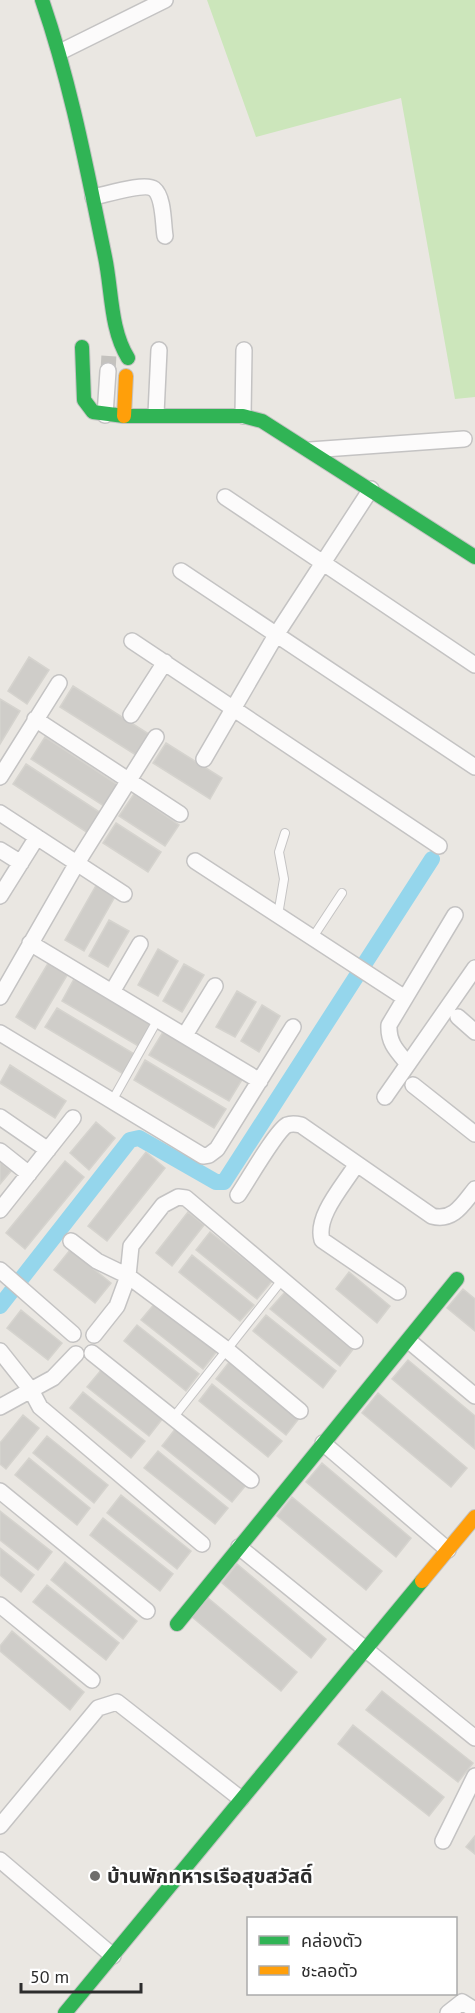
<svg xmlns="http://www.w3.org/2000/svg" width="475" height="2013" viewBox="0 0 475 2013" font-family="'PT Sans','Noto Sans Thai',sans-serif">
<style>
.green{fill:#cce6bb}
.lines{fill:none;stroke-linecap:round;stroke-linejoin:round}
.canal{stroke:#95d6ec;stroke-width:16}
.building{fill:#cfcdc9;stroke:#d5d3ce;stroke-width:1.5}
.street-tunnel{stroke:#c4c2be;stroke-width:15;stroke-dasharray:15 8;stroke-linecap:butt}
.lane-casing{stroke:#c4c3c3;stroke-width:10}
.street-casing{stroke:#c4c3c3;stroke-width:18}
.fast-casing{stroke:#c4c3c3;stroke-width:16}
.slow-casing{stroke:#c4c3c3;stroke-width:16}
.lane{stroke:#fcfbfb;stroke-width:8}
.street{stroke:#fcfbfb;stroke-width:15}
.fast{stroke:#30b455;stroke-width:14}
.slow{stroke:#ff9f0a;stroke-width:14}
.poi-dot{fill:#6f6e6c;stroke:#fff;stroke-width:2}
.labels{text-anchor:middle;stroke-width:4.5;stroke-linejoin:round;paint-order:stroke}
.poi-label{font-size:20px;font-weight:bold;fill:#2d2d2d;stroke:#fff;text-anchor:start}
</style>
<rect width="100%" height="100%" fill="#eae7e2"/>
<path class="green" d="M207,0H475V397L455,399L401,98L256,137Z"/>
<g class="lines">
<path class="canal" d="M0,1306L130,1140L139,1138L216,1182H224L432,859"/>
</g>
<path class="building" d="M29,657L49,670L27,704L8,691Z
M73,686L152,736L139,757L60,707Z
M0,699L20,711L0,744Z
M45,737L121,787L107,808L31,759Z
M166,743L222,778L210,799L153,763Z
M26,764L104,815L91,835L13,784Z
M134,794L179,825L165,846L119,816Z
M116,823L161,852L148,872L103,843Z
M98,882L117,893L84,951L65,940Z
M109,920L129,931L108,967L89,956Z
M158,949L178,961L158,996L138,985Z
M50,960L69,972L35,1029L16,1017Z
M184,964L204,975L182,1012L163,1001Z
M74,979L153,1025L140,1047L62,1001Z
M237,991L256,1002L235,1037L216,1027Z
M262,1005L280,1016L259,1052L241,1041Z
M57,1008L136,1055L125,1075L45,1027Z
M163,1032L243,1078L229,1101L149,1055Z
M145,1060L226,1109L214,1128L134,1080Z
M10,1065L66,1101L55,1118L0,1083Z
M96,1122L115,1138L89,1170L70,1153Z
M146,1152L165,1168L107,1241L88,1226Z
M65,1161L84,1177L25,1249L6,1233Z
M0,1162L11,1171L0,1184Z
M188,1212L204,1225L172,1266L156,1253Z
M210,1232L272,1281L257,1299L196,1250Z
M70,1250L111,1283L95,1303L54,1270Z
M192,1255L254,1305L240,1321L179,1272Z
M349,1272L390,1306L377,1323L336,1289Z
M463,1289L475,1299V1331L447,1308Z
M285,1292L354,1348L340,1366L270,1309Z
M156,1302L217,1351L203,1369L141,1320Z
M21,1310L62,1343L48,1360L7,1328Z
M266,1315L336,1371L323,1388L253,1331Z
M137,1325L199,1374L186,1391L124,1341Z
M408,1360L475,1416V1449L392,1379Z
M230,1361L300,1417L286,1435L216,1379Z
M102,1369L163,1418L149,1436L87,1387Z
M212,1384L282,1441L268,1457L199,1401Z
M83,1392L145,1441L131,1458L70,1408Z
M378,1393L467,1468L451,1487L362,1413Z
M23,1415L39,1428L6,1469L0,1464V1443Z
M176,1428L246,1485L232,1502L162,1446Z
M47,1436L108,1485L94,1503L33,1453Z
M158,1451L228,1508L215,1524L144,1468Z
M29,1458L90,1508L77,1525L15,1475Z
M322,1463L411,1538L396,1557L306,1482Z
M121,1495L191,1551L177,1569L107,1513Z
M292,1497L382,1571L366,1590L277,1516Z
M0,1511L52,1552L38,1570L0,1540Z
M103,1518L173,1574L160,1591L90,1535Z
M0,1548L34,1575L21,1592L0,1575Z
M65,1562L137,1621L123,1639L51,1580Z
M237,1564L326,1639L311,1658L222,1583Z
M47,1585L119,1643L106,1660L33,1602Z
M208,1598L297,1672L281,1691L192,1617Z
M12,1631L84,1692L70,1710L0,1651V1646Z
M382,1691L473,1763L458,1782L366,1710Z
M353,1725L444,1797L429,1816L338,1744Z
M475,1836V1854L466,1847Z"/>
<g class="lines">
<path class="street-tunnel" d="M108,371L109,354"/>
<g class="lane-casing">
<path id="lane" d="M278,915L284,879L279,852L285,833
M313,937L342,893
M112,1101L158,1019
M173,1418L282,1280"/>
</g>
<g class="street-casing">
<path id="street" d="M60,52L165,0
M93,197C105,195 145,182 154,189C164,197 163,224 165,236
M156,414L159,350
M105,415L108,371
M243,416L244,350
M310,450L464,439
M225,497L475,665
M181,571L475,767
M132,641L439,846
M131,715L165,662
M35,719L180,814
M204,759L276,635L371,489
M0,777L59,683
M0,813L124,894
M0,850L21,863
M195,861L405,998
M0,896L37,837
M30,943L260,1081
M112,992L140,944
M0,997L77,863L156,737
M458,1017L475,1032
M0,1033L203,1156L209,1155L217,1149L293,1027
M185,1035L215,986
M408,1064C397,1051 388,1043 389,1025L455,915
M413,1085L475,1134
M385,1097L475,968
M0,1117L48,1150
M0,1151L29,1174
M356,1165C344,1185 315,1216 322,1240L398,1292
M238,1195C247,1182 276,1131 287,1125C292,1123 297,1124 301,1125L432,1216C453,1222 463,1204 475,1189
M0,1210L73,1118
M71,1241L97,1261L128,1276L131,1246L163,1205L178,1197L186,1198L355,1341
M0,1270L73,1334
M94,1335L117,1306L128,1276L226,1349L300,1411
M409,1341L475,1396
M0,1351L31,1390L0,1407
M92,1353L251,1480
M76,1354L53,1378L31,1390L40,1407L202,1544
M323,1443L448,1550
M0,1491L147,1611
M239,1547L475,1738
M0,1605L92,1680
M0,1826L98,1708L117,1702L241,1799
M443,1841L475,1776
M0,1860L113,1956
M448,2013L462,2002L475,2010"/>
</g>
<g class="fast-casing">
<path id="fast" d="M42,0C71,84 87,170 105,257C112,290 110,329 128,358
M82,347L84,400L93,412L124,416H243L262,421L475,557
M177,1624L457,1279
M65,2013L422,1581"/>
</g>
<g class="slow-casing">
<path id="slow" d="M124,416L126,376
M422,1581L475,1517"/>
</g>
<use href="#lane" class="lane"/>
<use href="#street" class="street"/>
<use href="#fast" class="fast"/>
<use href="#slow" class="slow"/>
</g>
<circle class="poi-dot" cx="95" cy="1876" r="6"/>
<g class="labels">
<g class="poi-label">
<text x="107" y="1883">บ้านพักทหารเรือสุขสวัสดิ์</text>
</g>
</g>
<rect x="247" y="1917" width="210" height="78" fill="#ffffff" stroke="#ababab" stroke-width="1.5"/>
<rect x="259" y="1936" width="30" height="9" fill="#30b455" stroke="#ababab" stroke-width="1.5"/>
<text x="301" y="1947" font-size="18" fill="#2d2d2d">คล่องตัว</text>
<rect x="259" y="1966" width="30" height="9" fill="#ff9f0a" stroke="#ababab" stroke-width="1.5"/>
<text x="301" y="1977" font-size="18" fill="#2d2d2d">ชะลอตัว</text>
<path d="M21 1983v9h120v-9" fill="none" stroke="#2d2d2d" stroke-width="3"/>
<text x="30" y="1983" font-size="18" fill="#2d2d2d" stroke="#ffffff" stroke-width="4.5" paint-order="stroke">50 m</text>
</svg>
